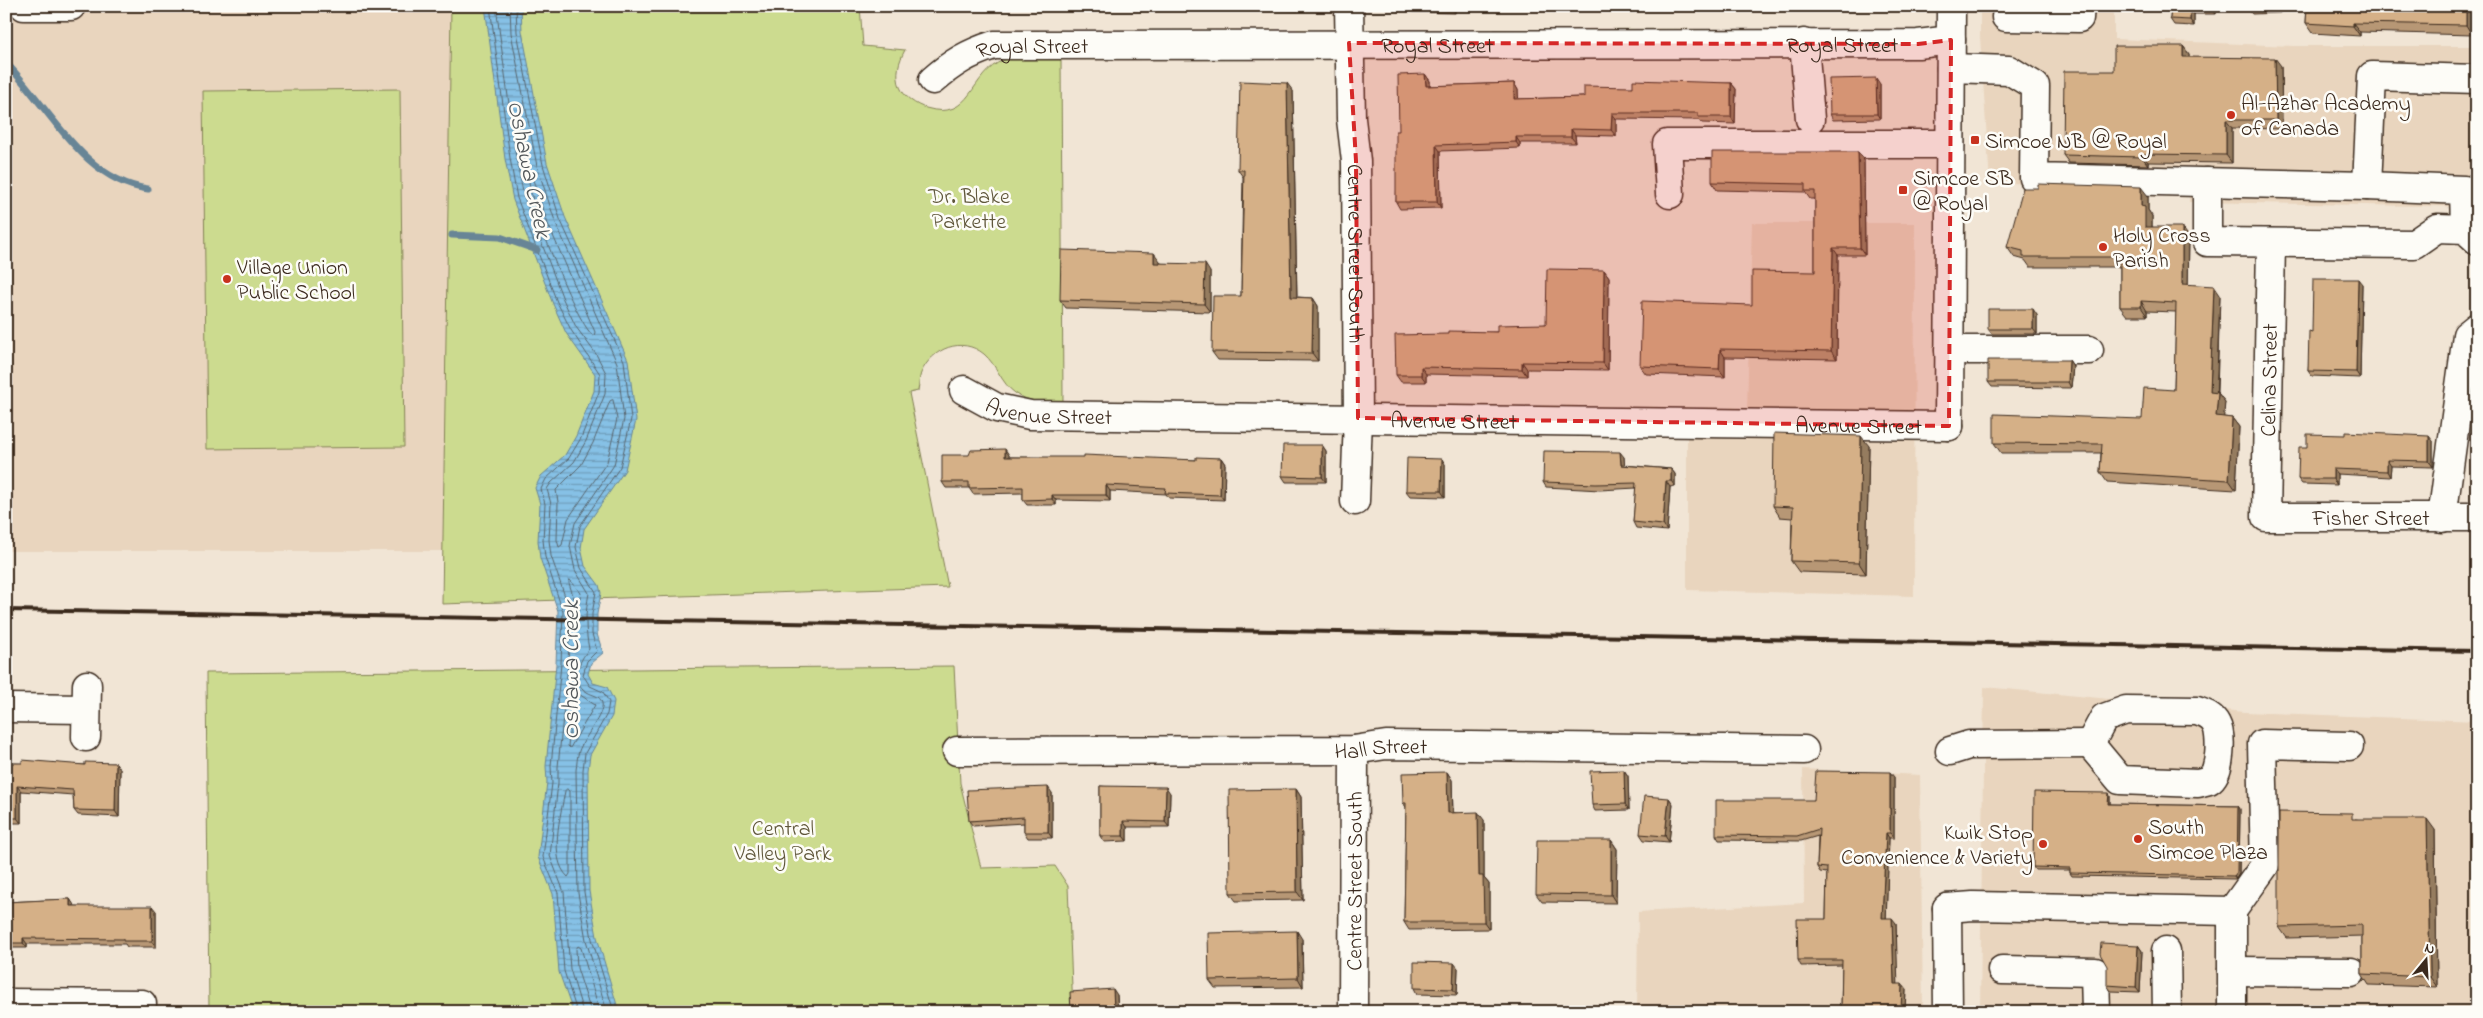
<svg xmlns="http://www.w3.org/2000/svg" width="2483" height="1018" viewBox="0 0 2483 1018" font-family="'Indie Flower',sans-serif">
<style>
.built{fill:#e9d5be}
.green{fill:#ccdb8f;stroke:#848256}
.water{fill:url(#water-rules);stroke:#688596}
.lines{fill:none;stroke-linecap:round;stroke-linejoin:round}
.shore{stroke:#59666e;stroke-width:1}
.stream{stroke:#688596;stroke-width:7}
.minor-casing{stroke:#3b2a1e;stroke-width:31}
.major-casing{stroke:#3b2a1e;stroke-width:31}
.minor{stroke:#fdfcf7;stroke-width:28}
.major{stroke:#fdfcf7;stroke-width:28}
.rail{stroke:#3b2a1e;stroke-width:4}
.wall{fill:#b79774;stroke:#3b2a1e}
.shaded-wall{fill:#957b5e;stroke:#3b2a1e}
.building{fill:#d5b087;stroke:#3b2a1e}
.marked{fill:#d62828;fill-opacity:0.2;stroke:#d62828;stroke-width:4;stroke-dasharray:10 6;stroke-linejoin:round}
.poi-dot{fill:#c8321e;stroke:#fdfcf7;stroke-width:2}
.labels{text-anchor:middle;stroke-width:5;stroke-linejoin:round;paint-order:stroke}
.street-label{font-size:22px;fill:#3b2a1e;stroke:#fdfcf7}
.poi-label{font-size:22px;fill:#3b2a1e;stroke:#fdfcf7;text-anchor:start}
.park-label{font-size:22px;fill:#5f563a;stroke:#fdfcf7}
.water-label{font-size:24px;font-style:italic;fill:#52575a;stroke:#fdfcf7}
</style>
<defs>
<pattern id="water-rules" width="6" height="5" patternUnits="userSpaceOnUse" patternTransform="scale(1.25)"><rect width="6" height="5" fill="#86c1e6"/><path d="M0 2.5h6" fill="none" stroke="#6f9dba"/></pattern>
</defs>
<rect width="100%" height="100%" fill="#f1e5d5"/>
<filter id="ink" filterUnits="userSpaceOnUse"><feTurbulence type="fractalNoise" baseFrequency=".02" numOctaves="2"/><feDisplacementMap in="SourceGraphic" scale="10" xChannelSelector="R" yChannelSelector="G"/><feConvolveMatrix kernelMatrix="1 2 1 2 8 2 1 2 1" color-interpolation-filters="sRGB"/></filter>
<g filter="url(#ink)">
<path class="built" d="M6,6H452L443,551H6Z
M1980,6H2114V39L2295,46H2477V207L2189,202V185L1990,183L1980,37Z
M1752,223H1915L1914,596L1687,590V413L1747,412Z
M1984,687L2245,712L2477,721V1012H1980Z
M1803,769L1920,775L1923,1012H1637L1638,912L1804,903Z"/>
<path class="green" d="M451,6H860L863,46L905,50C899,61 895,74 900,87C904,97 916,105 926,108C973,122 969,73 1004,60C1021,53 1042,57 1061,57L1063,403C1046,403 1030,403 1015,393C1001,383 997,365 984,354C962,336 932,348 921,373C919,378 919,386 918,391L909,393L948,587L442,604Z
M400,89L404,447L207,449L203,91Z
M954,666L960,783L981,868L1055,866L1068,886L1073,1012H209L206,673Z"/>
<path class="water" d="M485,6H521L522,31L547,163L565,217L628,360L636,420L625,470L584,529L581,548L585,566L599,585L601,593L597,614V634L603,653L591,663L588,674L593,683L607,687L614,701L612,716L590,755L588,770L589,891L597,937L619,1012H573L559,972L553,894L538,857L547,782L546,766L556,664L558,611L540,558L538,541L540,504L535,488L541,476L565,455L576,436L594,391L595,374L566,333L553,304L513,200L505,159Z"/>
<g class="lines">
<path class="shore" d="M490,6L510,158L517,198L557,302L571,330L600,374L599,392L581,438L569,458L546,479L541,489L545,504L543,540L545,557L563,612L561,664L551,766L552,783L543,857L558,893L564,971L577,1012
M496,6L516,157L524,197L563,299L576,327L596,354L606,373L605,394L586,441L574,462L551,483L547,489L551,504L549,540L551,556L570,611L568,665L558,767V783L550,856L564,892L570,969L583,1012
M510,6L511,33L537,166L555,221L617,363L624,419L614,465L575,523L570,546L575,570L589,593C585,613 585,629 589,649C579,661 569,681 587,692C593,696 600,695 602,703C605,713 583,739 579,751C577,757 577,764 576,770L578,893L586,940L607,1012
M516,6L517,32L543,165L560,219L624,361L631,419L620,467L580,526L576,547L581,568L596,592L592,614V634L597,651L587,661L583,675L590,686L603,692L609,702L607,714L585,753L583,770L584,892L592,939L614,1012
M529,176L532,177L548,224L595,332L594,336C579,330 524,192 529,176Z
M613,400L617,419L607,462L568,519L562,545L559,547L557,540L558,502L556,490L581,465L593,443L610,401Z
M570,580L581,593L578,604L575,602L569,583Z
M576,692L595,705L570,748L568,746L573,694Z
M567,789L570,791V874L568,877C548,858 561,815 565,791Z
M591,1012L577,968L576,949L578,946L581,948L600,1012"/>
<path class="stream" d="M6,63C48,105 83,181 148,189
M452,235L500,237L537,250"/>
<g class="minor-casing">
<g id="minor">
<path d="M24,6H71"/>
<path id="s1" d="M1349,6L1351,119L1356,161L1358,418L1355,501"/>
<path d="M2006,17L2079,18L2080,6"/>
<path d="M1804,43L1810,119"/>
<path d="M1951,68L2009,70L2035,86L2034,178L2367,186L2372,76L2477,79"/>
<path id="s2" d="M933,80C952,63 969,53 994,45L1918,44L1951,40"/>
<path d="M2207,182V242L2414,244L2437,228L2465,229L2477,240"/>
<path d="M2367,186L2464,190L2465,229"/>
<path d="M1670,194L1667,144H1950"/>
<path id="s3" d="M2271,243L2266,517H2477"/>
<path d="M1949,350H2089"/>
<path id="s4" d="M964,390L997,408L1030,415L1949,426"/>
<path d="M2442,518L2467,335L2477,327"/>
<path d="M6,708L86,709"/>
<path d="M2126,710L2197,711C2205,714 2212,716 2216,724C2222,735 2221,773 2209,780C2206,781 2201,782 2198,783L2120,780L2090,744L2104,718Z"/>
<path d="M86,737L87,685"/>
<path id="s5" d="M957,751L1354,750L1386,745L1804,750"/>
<path d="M1950,751L1969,745L2090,744"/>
<path d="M1947,908L1973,906L2232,911V1012"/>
<path d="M2232,911L2265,865L2262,744L2349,746"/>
<path d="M2166,951L2167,1012"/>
<path d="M2002,970L2095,972L2096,1012"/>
<path d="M2232,971L2351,972"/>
<path d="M6,1003L142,1004"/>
<path id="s6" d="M1353,1012L1354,750"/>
</g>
</g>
<g class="major-casing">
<path id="major" d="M1949,426L1951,6
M1947,908L1948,1012"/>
</g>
<use href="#minor" class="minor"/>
<use href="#major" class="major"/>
<path class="rail" d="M6,610L2477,651"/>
</g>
<path class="wall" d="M1239,6H1298V11L1240,8Z
M1408,6H1455V13L1412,12Z
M1711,6H1741V9H1713Z
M2117,6H2216V14H2194V26L2174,25L2170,19L2171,9Z
M2248,6H2280V13L2252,14L2248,8Z
M2307,6H2473L2472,35L2360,32V36L2313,33L2306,23Z
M2183,46L2189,54V57L2281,66L2282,129L2232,128V163L2148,162V165L2069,163L2063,155L2114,71Z
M1425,74L1430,81V86L1514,83L1518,90V99L1584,97L1633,87L1731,83L1736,89L1735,124L1702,123L1700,120L1616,119V136L1575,135L1576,143H1520V148L1440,151L1441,208L1400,209L1396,202L1399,131Z
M1880,84V119L1833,120L1830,114Z
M1293,91L1297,297L1313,298L1318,306V361L1218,360L1212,352L1241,296L1243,177L1238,170Z
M1858,152L1864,160L1865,255H1838L1837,359L1725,357V377L1646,374L1640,366L1752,305L1815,272V199H1810L1805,192L1717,190L1712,182Z
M2148,196V210L2152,216V227L2189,237L2188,285L2220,295L2217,392L2218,393L2225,402L2223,417L2232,418L2239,427L2236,490L2107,482L2100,472L2101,453H2001L1994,443L2142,419L2174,390L2176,312L2147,311V316H2127L2120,307V267H2030L2025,260L2014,257L2007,247Z
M1160,261V263L1210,272V312L1066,308L1060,300Z
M1604,270L1609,277L1608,370L1527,369V376L1426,374V382H1401L1396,375L1448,334L1497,332L1546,324Z
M2362,284L2360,378L2312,376L2308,371L2312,332Z
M2037,315V334H1992L1988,329Z
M2069,360L2073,366L2071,388L1992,387L1988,382Z
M2433,441V467L2391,466L2390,477L2337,474V485L2302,484L2298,479Z
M1322,445L1326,451V482H1286L1282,476Z
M1869,446L1866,574L1799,572L1791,561L1792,518L1780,517L1773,506Z
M1009,455V457L1196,460L1221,458L1225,464L1224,500L1169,498L1166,494L1110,491V501L1056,500V505H1027L1023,500V493L973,494L969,488H946L942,482Z
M1624,457V465L1671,469L1675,474V486L1670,487L1667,531L1636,528L1633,522L1636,488L1600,490L1546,487L1543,482Z
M1445,464V497L1410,496L1406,491Z
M6,763L85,765L116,763L120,769L119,817L78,815L74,810L73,795L21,791V823H6Z
M1624,770L1628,776L1629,810L1595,811L1592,805Z
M1447,772L1452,780L1453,812L1484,820V878L1489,884V929L1409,930L1404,922L1406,807L1403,803Z
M1894,777V838H1889L1886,918L1896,923L1897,984L1906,989L1905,1012H1841L1842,965L1801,966L1798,960L1826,919L1827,873L1820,872L1817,867L1818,836L1801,841L1719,840L1716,835L1814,800Z
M1100,786L1170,793L1169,827H1127V841L1104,842L1100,836Z
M1296,789L1301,797L1303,900L1236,901L1230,893Z
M1052,793V838H1028L1024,832V823L973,826L969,821Z
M2110,796V804L2238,806L2240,809L2239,874L2236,879L2072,876L2070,873V870H2035L2033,867Z
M1669,798L1673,804L1669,842L1644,840L1640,834Z
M2355,819L2435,830L2437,987L2369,985L2362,974V936L2287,938L2279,927Z
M1611,840L1617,849L1616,903L1542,902L1536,894Z
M70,899L74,906L156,911V947H127L125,944H27V948H6V902Z
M1302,939L1303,987L1215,988L1209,980Z
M2138,945L2142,951L2140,992L2111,991L2107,985Z
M1458,968L1457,995L1417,994L1414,988Z
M1117,995L1118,1012H1071Z"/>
<path class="shaded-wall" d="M1451,6H1455V13L1451,7Z
M2212,6H2216V14L2212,9Z
M2276,6H2280V13L2277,8Z
M2466,6H2473L2472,35L2466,25Z
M2190,8L2194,14V26L2190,20Z
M2353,23L2360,32V36L2353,26Z
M2183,46L2189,54V65L2183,57Z
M2275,58L2281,66L2282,129L2276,120Z
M1425,74L1430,81V93L1426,86Z
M1876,78L1880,84V119L1877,114Z
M1287,83L1293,91L1297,305L1291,297Z
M1514,83L1518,90L1519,105L1514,99Z
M1731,83L1736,89L1735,124L1731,117Z
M1612,113L1616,119V136L1611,130Z
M2226,120L2232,128V163L2226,155Z
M1571,129L1575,135L1576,143L1571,137Z
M1516,137L1520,143V148L1516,142Z
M1436,145L1440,151L1441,208L1437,202Z
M1858,152L1864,160L1865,255L1860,248Z
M2142,154L2148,162V165L2142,157Z
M2141,187L2148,196V210L2152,216V236L2145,227L2141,206Z
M2182,227L2189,237L2188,294L2182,284Z
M1833,248L1838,255L1837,359L1831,351Z
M1154,253L1160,261V271L1154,263Z
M1205,264L1210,272V312L1204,304Z
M1604,270L1609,277L1608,370L1603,363Z
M2358,279L2362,284L2360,378L2356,372Z
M2214,286L2220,295L2216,402L2210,392Z
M1313,298L1318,306V361L1312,353Z
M2141,301L2147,311V316L2141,307Z
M2033,309L2037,315V334L2033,329Z
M1720,349L1725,357V377L1719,369Z
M2069,360L2073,366L2071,388L2068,382Z
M1522,362L1527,369V376L1522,369Z
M1421,367L1426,374V382L1421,375Z
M2218,393L2225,402L2223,426L2216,416Z
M2232,418L2239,427L2236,490L2229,480Z
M1861,436L1869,446L1866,574L1859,563Z
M2429,436L2433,441V467L2429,461Z
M1322,445L1326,451V482L1322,477Z
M1005,449L1009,455V463L1005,457Z
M1620,452L1624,457L1625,470L1621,465Z
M1221,458L1225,464L1224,500L1220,495Z
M1442,459L1445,464V497L1441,491Z
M2387,460L2391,466L2390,477L2387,471Z
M1671,469L1675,474V486L1671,481Z
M2333,469L2337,474V485L2333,479Z
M1666,481L1670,487L1667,531L1663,525Z
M1106,485L1110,491V501L1106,495Z
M1052,495L1056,500V505L1052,499Z
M116,763L120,769L119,817L115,811Z
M1624,770L1628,776L1629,810L1625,804Z
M1447,772L1452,780L1453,820L1448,813Z
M1890,772L1894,777V838L1890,833Z
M17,786L21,791V823L17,818Z
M1048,787L1052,793V838L1048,832Z
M1166,787L1170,793L1169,827L1165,822Z
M1296,789L1301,797L1303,900L1297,892Z
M2109,793L2110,796V806L2108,804Z
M1669,798L1673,804L1669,842L1665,836Z
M2238,806L2240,809L2239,874L2236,879L2234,876Z
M1478,812L1484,820V878L1489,884V929L1484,922L1479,876Z
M2427,819L2435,830L2437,987L2430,977Z
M1123,821L1127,827V841L1123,836Z
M1886,833L1889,838L1886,923L1882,918Z
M1611,840L1617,849L1616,903L1611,895Z
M70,899L74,905V911L70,906Z
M152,906L156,911V947L152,941Z
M1892,918L1896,923L1898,989L1894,984Z
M1297,931L1302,939L1303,987L1298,978Z
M23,938L27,944V948L23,943Z
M2138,945L2142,951L2140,992L2136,987Z
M1454,963L1458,968L1457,995L1453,989Z
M1902,984L1906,989L1905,1012H1901Z
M1113,989L1117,995L1118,1012H1115L1114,1010Z"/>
<path class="building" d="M1408,6H1451V7Z
M2171,6H2212V9L2190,8V20L2170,19Z
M2248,6H2276L2277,8H2248Z
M2307,6H2466V25L2353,23V26L2306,23Z
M2114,46H2183V57L2275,58L2276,120H2226V155L2142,154V157L2063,155L2064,71H2114Z
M1425,74L1426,86L1514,83V99L1584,97V86L1633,87V80L1731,83V117H1698V113H1612L1611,130L1571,129V137H1516V142L1436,145L1437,202H1396V131H1399L1398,75Z
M1876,78L1877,114H1830L1829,79Z
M1240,81L1287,83L1291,297L1313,298L1312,353L1212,352L1213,296H1241L1244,170H1238Z
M1712,152H1858L1860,248H1833L1831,351L1720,349L1719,369L1640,366L1642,301L1752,305V271L1815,272V191H1805V184L1712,182Z
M2038,184L2141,187V206L2145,207V227H2182V284L2214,286L2210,392L2218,393L2216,416L2232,418L2229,480L2100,472L2102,444L1994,443V414L2142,419L2144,388L2174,390L2176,303L2141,301V307H2120V257H2023V251L2007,247L2023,188H2038Z
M1061,250L1154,253V263L1205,264L1204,304L1060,300Z
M1547,269L1604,270L1603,363L1522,362V369L1421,367V375H1396L1395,335L1448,334V331L1497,332V325L1546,324Z
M2313,279H2358L2356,372L2308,371L2309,331L2312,332Z
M1988,309H2033V329H1988Z
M1988,360H2069L2068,382H1988Z
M2345,432L2429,436V461L2387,460V471L2333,469V479H2298L2299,447H2307V434L2345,435Z
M1774,433L1861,436L1859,563L1791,561L1793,507L1773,506Z
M1283,445H1322V477L1282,476Z
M1005,449V457H1084V455L1196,460V457L1221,458L1220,495L1165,493L1166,488L1106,485V495H1052V499L1023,500V487L969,488V482H942V455H969L971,450Z
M1544,451L1620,452L1621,465L1671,469V481H1666L1663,525L1633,522L1636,483L1596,484L1543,482Z
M1407,458L1442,459L1441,491H1406Z
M22,760L85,765V762L116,763L115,811L74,810L73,790L17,786V818H6V763H22Z
M1624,770L1625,804L1592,805L1590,771Z
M1816,771L1890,772V833H1886L1882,918H1892L1894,984H1902L1901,1012H1841L1842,960H1798L1797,919H1826L1827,868L1817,867L1819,829L1797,836L1716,835V800H1814Z
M1447,772L1448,813L1478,812L1479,876H1483L1484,922H1404L1406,803H1403L1402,773Z
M1100,786L1166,787L1165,822L1123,821V836H1100Z
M1048,787V832H1024V817L969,821L967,790Z
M1296,789L1297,892L1230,893L1229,790Z
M2034,792L2109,793L2108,804L2238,806L2237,872L2234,876L2070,873V868L2033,867Z
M1644,796L1669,798L1665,836L1640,834Z
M2279,812L2352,813V819H2427L2430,977L2362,974V925L2279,927Z
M1537,840H1611V895L1536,894Z
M70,899V906H152V941H123V939L23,938V943H6V902L45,900Z
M1297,931L1298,978L1209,980L1208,933Z
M2101,943L2138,945L2136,987L2107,985V966L2100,954Z
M1414,962L1454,963L1453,989L1414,988Z
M1113,989L1114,1010L1071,1012L1070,992Z"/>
</g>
<path class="marked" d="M1951,40L1949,426L1358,418L1356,161L1349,43L1918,44Z"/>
<g class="poi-dot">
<circle cx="2231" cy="115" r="5"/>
<rect x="1970" y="135" width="10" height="10" rx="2.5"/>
<rect x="1898" y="185" width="10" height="10" rx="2.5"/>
<circle cx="2103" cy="247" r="5"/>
<circle cx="227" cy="279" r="5"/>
<circle cx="2138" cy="839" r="5"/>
<circle cx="2043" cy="844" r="5"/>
</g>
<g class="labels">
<g class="street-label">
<text dy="8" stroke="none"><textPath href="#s2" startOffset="514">Royal Street</textPath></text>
<text dy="8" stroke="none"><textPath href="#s2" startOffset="919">Royal Street</textPath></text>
<text dy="8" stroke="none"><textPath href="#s2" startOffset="109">Royal Street</textPath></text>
<text dy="8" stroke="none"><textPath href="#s1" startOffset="248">Centre Street South</textPath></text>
<text transform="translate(2268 380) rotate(-89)" y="8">Celina Street</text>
<text dy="8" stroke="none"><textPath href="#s4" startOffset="90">Avenue Street</textPath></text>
<text dy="8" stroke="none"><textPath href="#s4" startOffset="495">Avenue Street</textPath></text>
<text dy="8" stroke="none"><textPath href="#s4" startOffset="900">Avenue Street</textPath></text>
<text dy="8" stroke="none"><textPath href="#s3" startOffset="379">Fisher Street</textPath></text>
<text dy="8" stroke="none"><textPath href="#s5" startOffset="424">Hall Street</textPath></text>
<text dy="8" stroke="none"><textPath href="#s6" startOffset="131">Centre Street South</textPath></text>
</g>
<g class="poi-label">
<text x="2241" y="110">Al-Azhar Academy<tspan x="2241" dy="25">of Canada</tspan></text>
<text x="1985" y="148">Simcoe NB @ Royal</text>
<text x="1913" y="185">Simcoe SB<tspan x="1913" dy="25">@ Royal</tspan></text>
<text x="2113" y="242">Holy Cross<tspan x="2113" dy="25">Parish</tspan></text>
<text x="237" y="274">Village Union<tspan x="237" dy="25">Public School</tspan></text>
<text x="2148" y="834">South<tspan x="2148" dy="25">Simcoe Plaza</tspan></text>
<text x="2033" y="839" text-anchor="end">Kwik Stop<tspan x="2033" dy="25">Convenience &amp; Variety</tspan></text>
</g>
<g class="park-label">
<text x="969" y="203">Dr. Blake<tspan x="969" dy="25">Parkette</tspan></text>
<text x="783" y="835">Central<tspan x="783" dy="25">Valley Park</tspan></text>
</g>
<g class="water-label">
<text transform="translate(530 169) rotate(78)" y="8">Oshawa Creek</text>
<text transform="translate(570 670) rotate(-90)" y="8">Oshawa Creek</text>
</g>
</g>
<rect width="2483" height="1018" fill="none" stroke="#fdfcf7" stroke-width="25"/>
<rect x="12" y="12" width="2458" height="993" fill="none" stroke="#3b2a1e" stroke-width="2" filter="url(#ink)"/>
<g transform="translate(2426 960) rotate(18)" stroke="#fdfcf7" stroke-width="4" paint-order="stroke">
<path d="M0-4L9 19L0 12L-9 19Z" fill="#3b2a1e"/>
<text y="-8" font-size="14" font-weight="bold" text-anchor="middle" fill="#3b2a1e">N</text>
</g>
</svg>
